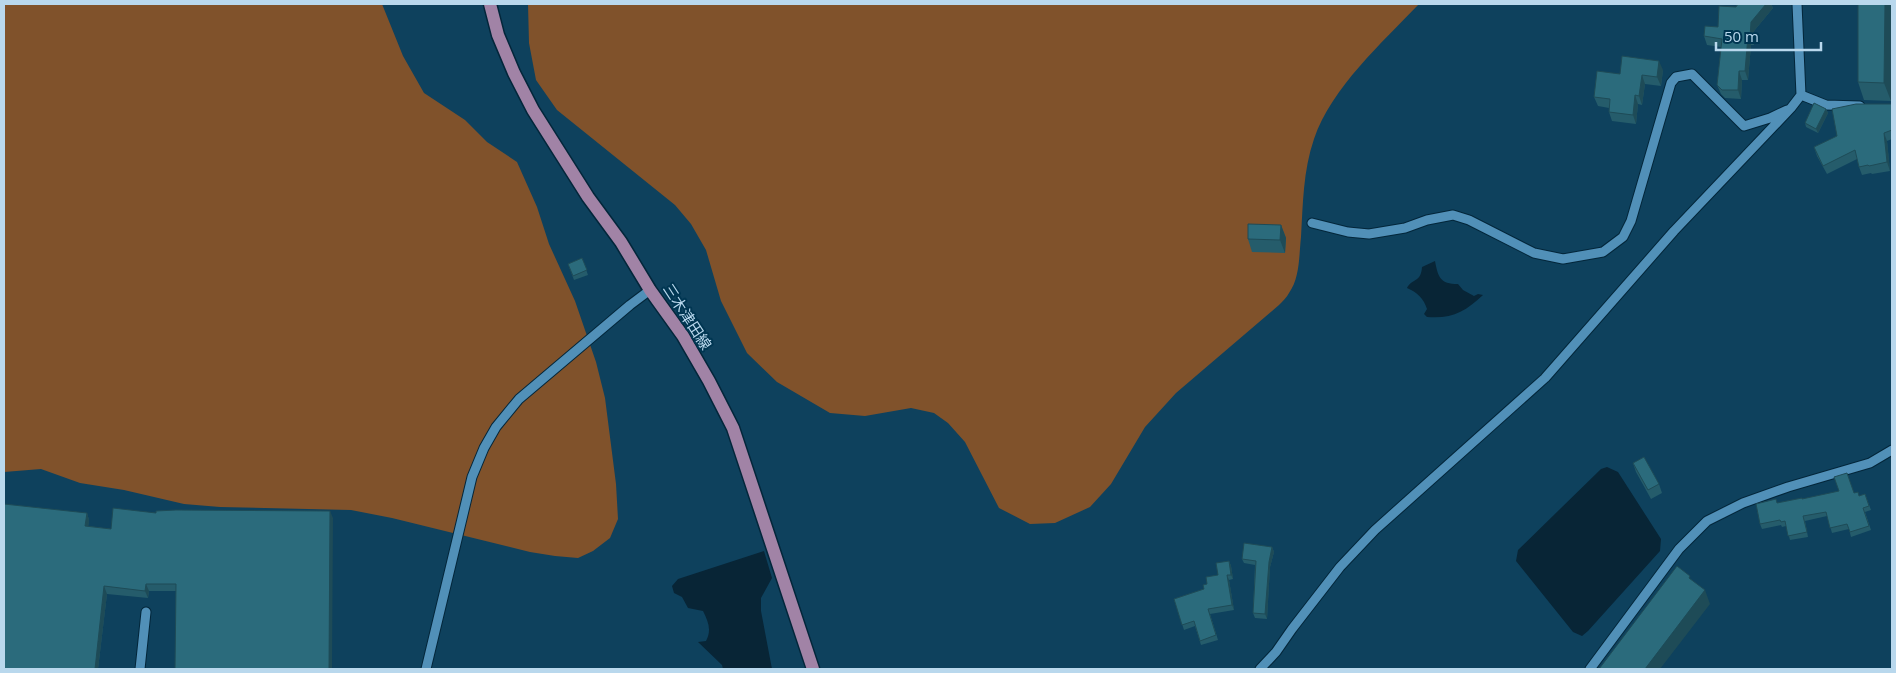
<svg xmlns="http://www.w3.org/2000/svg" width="1896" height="673" viewBox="0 0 1896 673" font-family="'Open Sans','Noto Sans JP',sans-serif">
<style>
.green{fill:#80522b}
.water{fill:#082536}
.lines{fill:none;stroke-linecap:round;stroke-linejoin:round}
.minor-casing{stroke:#03263a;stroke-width:11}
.major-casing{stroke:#03263a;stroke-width:15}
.minor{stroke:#5190b8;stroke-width:9}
.major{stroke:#a183a6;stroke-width:12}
.wall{fill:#255c6b}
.shaded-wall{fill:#1e4b57}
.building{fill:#2b6b7c;stroke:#1e4b57}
.labels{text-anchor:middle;stroke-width:4;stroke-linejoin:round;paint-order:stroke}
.street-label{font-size:15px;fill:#b9d8ed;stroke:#003652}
</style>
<rect width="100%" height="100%" fill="#0e415d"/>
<path class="green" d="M4,4H382L403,56L424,93L465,120L487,142L517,162L537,207L549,244L575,301L596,362L605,398L616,484L618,519L610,538L593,551L578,558L555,556L530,552L392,518L351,510L220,507L184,504L124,490L80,483L41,469L4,472Z
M528,4H1419C1382,43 1332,87 1314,139C1303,171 1303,204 1301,237C1299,255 1300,278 1289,293C1287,297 1283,301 1279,305L1176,393L1145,427L1111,484L1090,507L1055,523L1030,524L999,508L965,442L948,423L934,413L911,408L865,416L830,413L777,382L747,353L721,301L706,250L691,224L675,205L557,110L536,80L529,43Z"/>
<path class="water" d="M1435,261C1438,277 1440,284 1458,284L1463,290L1474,296L1478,294L1483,295C1465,312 1452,319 1427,317L1424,314L1427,309C1424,299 1417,292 1407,288C1412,278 1421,283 1422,267Z
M1607,467L1618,472L1661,539L1660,551L1588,631L1582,636L1573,632L1516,561L1518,550L1601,469Z
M764,551L772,578L761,598V611L772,669H723L722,665L698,642L706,641C712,630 708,621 703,611L688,608L682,597L674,593L672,586L678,579Z"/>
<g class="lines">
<g class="minor-casing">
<path id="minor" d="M1801,95L1826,105L1860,106
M1312,223L1348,232L1369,234L1405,228L1427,220L1453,215L1469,220L1534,253L1563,259L1603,252L1623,237L1631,221L1671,83L1676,77L1692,74L1744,126L1770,118L1787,110
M140,669L146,612
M426,669L472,477L484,448L496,427L519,399L630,305L650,290
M1260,669L1276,652L1292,629L1340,567L1375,530L1545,378L1674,231L1791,108L1801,95L1797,4
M1590,669L1679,549L1707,521L1743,503L1788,487L1870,463L1892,450"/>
</g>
<g class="major-casing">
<path id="major" d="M490,4L498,35L514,73L533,110L588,197L621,242L650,290L683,336L709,381L733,428L813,669"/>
</g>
<use href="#minor" class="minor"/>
<use href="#major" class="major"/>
</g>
<path class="wall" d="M1738,4H1771L1773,8L1754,31V45H1751L1748,80H1742L1741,99L1725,98L1721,94L1717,85L1721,47L1707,45L1704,36L1718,27Z
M1858,4H1891V101L1864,100L1858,82Z
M1663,70L1661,86L1645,84L1642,105L1638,104L1636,124L1612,121L1609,112V108L1598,106L1594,97L1620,74Z
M1892,104V139L1887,141L1890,171L1872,174L1871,173L1862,175L1859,167L1857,159L1827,174L1817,156L1814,147L1837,136L1889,105Z
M1826,109L1828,113L1818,133L1806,127L1805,123Z
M1281,225L1286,238L1285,253L1252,252L1248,239Z
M582,258L588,275L574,280L568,264Z
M1633,463L1659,484L1662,493L1651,499L1636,472Z
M1854,493L1859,496L1865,494L1871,510L1865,512L1871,530L1851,537L1849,529L1832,533L1827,516L1805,521L1808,537L1790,540L1786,526L1782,527L1781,525L1762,529L1760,524L1777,503Z
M87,513L89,520L88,526L111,529L156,513L333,518L176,591H149L148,598L107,594L98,669H4Z
M1272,547L1274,552L1270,567L1267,619L1255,618L1253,613L1255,565L1244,563L1242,559Z
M1229,561L1231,566L1233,579L1229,580L1234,610L1210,614L1218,640L1201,645L1195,626L1184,630L1174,599L1204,589L1207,584L1218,575Z"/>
<path class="shaded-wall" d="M1766,4H1771L1773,8L1754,31V45L1750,37L1751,22Z
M1885,4H1891V101L1884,83Z
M1748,36L1751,45L1748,80L1745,71Z
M1659,61L1663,70L1661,86L1657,77Z
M1739,71L1742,80L1741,99L1738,90Z
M1642,75L1645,84L1642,105L1639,96Z
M1635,95L1638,104L1636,124L1633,115Z
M1826,109L1828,113L1818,133L1816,129Z
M1884,133L1887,141L1890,171L1887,162Z
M1281,225L1286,238L1285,253L1280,240Z
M330,511L333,518L332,669H329Z
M87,513L89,520L88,533L85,526Z
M1272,547L1274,552L1270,567L1267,619L1265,614L1269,562Z
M1229,561L1231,566L1233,579L1231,575Z
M1227,575L1229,580L1234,610L1232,605Z
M146,584L149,591L148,598L145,591Z
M104,586L107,594L98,669H95Z
M1705,590L1710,604L1660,669H1645Z"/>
<path class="building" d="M1738,4H1766L1751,22L1750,37L1748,36L1745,71H1739L1738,90H1722L1717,85L1722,39L1704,36L1705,26L1718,27L1719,6L1736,7Z
M1858,4H1885L1884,83L1858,82Z
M1622,56L1659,61L1657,77L1642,75L1639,96L1635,95L1633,115L1609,112L1610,99L1594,97L1597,71L1620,74Z
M1814,103L1826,109L1816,129L1805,123Z
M1856,104H1892V130L1884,133L1887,162L1869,166L1868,165L1859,167L1855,150L1823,166L1814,147L1837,136L1832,109Z
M1248,224L1281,225L1280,240L1248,239Z
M582,258L587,270L573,276L568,264Z
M1644,457L1659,484L1648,490L1633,463Z
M1847,473L1854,493L1858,492L1859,496L1865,494L1869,506L1863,508L1869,526L1850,532L1847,524L1830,528L1826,512L1803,516L1807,532L1788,536L1785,521L1781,522L1780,520L1760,524L1756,504L1776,499L1777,503L1802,498V499L1839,491L1834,477Z
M4,504L87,513L85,526L111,529L113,508L156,513V511L176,510L330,511L329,669H175L176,584H146L145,591L104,586L95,669H4Z
M1244,543L1272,547L1269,562L1265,614L1253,613L1256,561L1242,559Z
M1229,561L1231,575H1227L1232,605L1208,609L1216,635L1200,641L1194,621L1182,625L1174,599L1204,589L1203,585L1207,584L1206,577L1218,575L1216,563Z
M1677,566L1690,576L1689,578L1705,590L1645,669H1599Z"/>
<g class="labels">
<g class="street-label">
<text transform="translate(687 317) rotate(57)" y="5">三木津田線</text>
</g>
</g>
<rect width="1896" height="673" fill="none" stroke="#b9d8ed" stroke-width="10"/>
<path d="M1716 42v8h105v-8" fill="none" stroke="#b9d8ed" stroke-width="2.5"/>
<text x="1724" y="42" font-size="15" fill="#b9d8ed" stroke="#003652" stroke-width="4" paint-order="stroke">50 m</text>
</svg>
